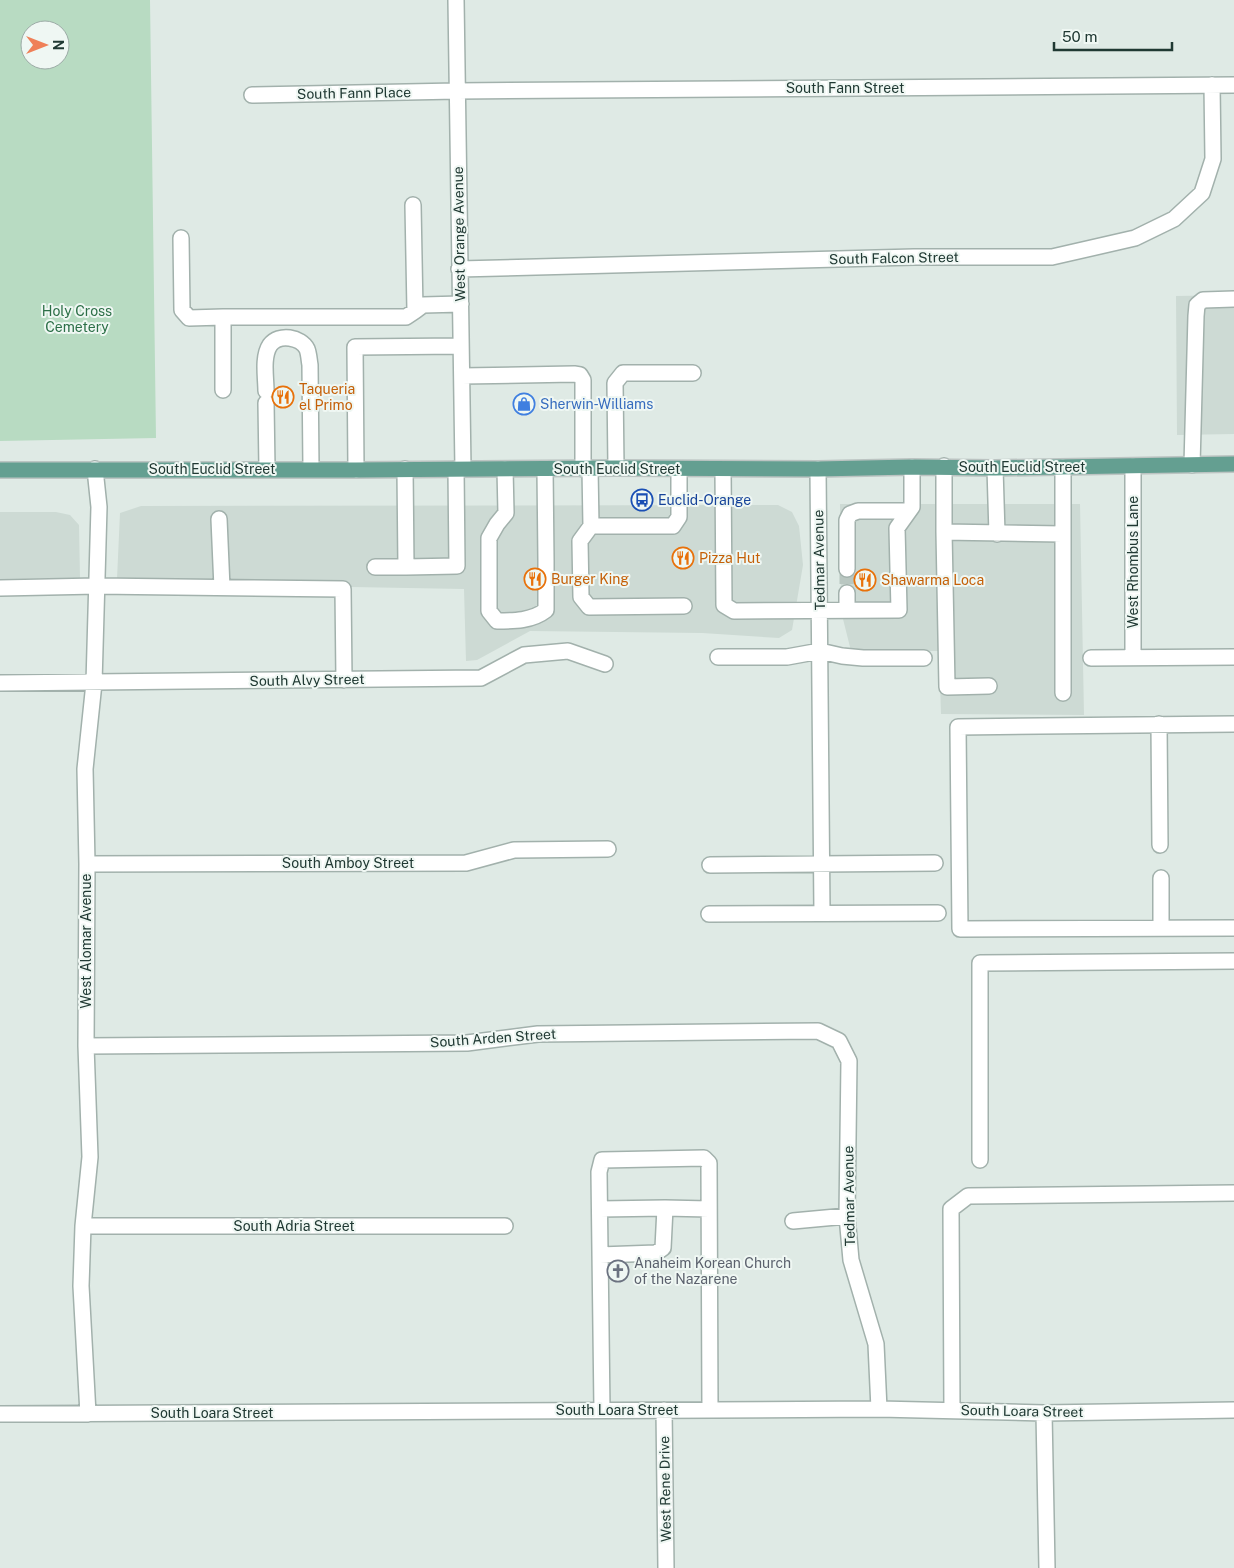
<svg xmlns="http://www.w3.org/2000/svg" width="1234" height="1568" viewBox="0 0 1234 1568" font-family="'Public Sans',sans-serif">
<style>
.built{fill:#cddad4}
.green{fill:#b8dbc2;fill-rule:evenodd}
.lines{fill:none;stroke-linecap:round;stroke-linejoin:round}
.minor-tunnel{stroke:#b9c7c1;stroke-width:15;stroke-dasharray:15 8;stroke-linecap:butt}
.minor-casing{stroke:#a2b1ac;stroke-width:18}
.major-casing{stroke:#bcc4c2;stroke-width:18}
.minor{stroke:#fff;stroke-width:15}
.major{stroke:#649f91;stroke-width:15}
.labels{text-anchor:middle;stroke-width:4;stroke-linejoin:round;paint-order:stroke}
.street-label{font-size:14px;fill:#203933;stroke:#eff7f3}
.park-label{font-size:14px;fill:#2c6f47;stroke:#eff7f3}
.food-label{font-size:14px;fill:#c56008;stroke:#eff7f3;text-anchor:start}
.shop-label{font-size:14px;fill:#366cbe;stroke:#eff7f3;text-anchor:start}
.transit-label{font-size:14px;fill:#164399;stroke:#eff7f3;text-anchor:start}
.worship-label{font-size:14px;fill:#5b616d;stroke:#eff7f3;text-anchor:start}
</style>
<rect width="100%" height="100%" fill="#dfeae5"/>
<path class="built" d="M1234,295V434L1177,435L1176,296Z
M840,504H1080L1084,715L941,714L939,651H851L841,611Z
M778,505L792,512L799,526L803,565L792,630L779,638L702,633L530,631L477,660L466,661L464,589L352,587L117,579L120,513L141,506Z
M0,512H56L70,515L79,525L80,578L0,579Z"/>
<path class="green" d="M0,0H150L156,438L0,441ZM30,30H60V60H30Z"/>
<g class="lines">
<path class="minor-tunnel" d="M847,569V593"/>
<g class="minor-casing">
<path id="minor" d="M456,0L463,469
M252,95L457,91L1234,85
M181,238L182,310L189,318L223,317V390
M459,269L914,257H1052L1135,238L1174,219L1202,193L1213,159L1212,85
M415,311L423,305L461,304
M223,317H406L415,311L413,205
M462,376L574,374L580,375L583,380V469
M266,391C266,378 262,357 270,345C279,333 301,337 307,349C309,354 309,360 310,365L311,469
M266,403L267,469
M1192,465L1196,316L1197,305L1203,300L1234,299
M944,466V532
M1133,466V658
M1063,467V693
M590,468L591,526H673L679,517V469
M616,468L615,383L623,373H693
M995,468L997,534
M405,469L406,567L457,566L456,469
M505,469L506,513L497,524L489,538V611L497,621C514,621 532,621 546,610V560L545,469
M723,469L724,605L734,611L899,610L897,528L912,507V467
M818,469L822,913
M356,470L355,347L461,346
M219,519L222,588
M591,526L580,541L581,597L589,607L684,606
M375,567H406
M847,569V520L850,514L858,511H908
M0,588L97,586L343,589L344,680
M847,593V610
M718,657H787L820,651L842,656L863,658H924
M1091,658L1234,657
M0,683L481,678L524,655L568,651L605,664
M989,686L947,687L944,532L1062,534
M1159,724L1160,845
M1234,724L958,727L960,929L1234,928
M87,864L466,863L514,850L608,849
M710,865L935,863
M1161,878V928
M709,914L938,913
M86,1046L467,1043L538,1034L818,1031L839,1041L849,1061L847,1216L851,1260L876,1344L879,1409
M980,1160V963L1234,961
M600,1209L665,1208
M793,1221L847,1216
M83,1226H505
M600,1255L656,1253L663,1248L665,1208L709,1209
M602,1410L599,1172L602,1160L704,1158L709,1163L710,1410
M664,1410L666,1568
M952,1411L951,1209L968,1196L1234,1193
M1044,1413L1047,1568
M0,1414L879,1409L1044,1413L1234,1410
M88,1414L81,1286L83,1226L90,1157L86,1046L87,864L85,769L94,683L99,507L95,469"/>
</g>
<g class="major-casing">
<path id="major" d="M0,470H356L616,468L818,469L912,467L995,468L1234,464"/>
</g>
<use href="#minor" class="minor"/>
<use href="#major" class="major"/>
</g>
<defs>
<g id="restaurant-ring" transform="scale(1.125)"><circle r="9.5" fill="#eff7f3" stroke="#e8710a" stroke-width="1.5"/><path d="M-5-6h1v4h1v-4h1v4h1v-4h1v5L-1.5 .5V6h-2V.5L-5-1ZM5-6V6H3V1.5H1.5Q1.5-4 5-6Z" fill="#e8710a"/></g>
<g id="shop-ring" transform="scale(1.125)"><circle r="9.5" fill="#eff7f3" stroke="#3f7fe0" stroke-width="1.5"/><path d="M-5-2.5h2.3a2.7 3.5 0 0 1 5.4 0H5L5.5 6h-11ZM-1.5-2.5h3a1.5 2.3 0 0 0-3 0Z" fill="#3f7fe0"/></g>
<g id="bus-ring" transform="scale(1.125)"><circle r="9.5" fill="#eff7f3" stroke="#1a4fb4" stroke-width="1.5"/><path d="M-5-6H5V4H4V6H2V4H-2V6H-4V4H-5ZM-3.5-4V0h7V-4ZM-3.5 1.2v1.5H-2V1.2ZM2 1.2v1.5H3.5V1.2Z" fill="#1a4fb4"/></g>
<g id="church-ring" transform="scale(1.125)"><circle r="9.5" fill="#eff7f3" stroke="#6b7280" stroke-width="1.5"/><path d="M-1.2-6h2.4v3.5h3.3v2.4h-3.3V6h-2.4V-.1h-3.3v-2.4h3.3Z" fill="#6b7280"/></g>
</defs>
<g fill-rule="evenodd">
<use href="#restaurant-ring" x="283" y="397"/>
<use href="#shop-ring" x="524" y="404"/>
<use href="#bus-ring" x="642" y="500"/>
<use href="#restaurant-ring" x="683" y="558"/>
<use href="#restaurant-ring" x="535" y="579"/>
<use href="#restaurant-ring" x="865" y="580"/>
<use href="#church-ring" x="618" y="1271"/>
</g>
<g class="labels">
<g class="street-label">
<text x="845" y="93">South Fann Street</text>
<text transform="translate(354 93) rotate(-1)" y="5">South Fann Place</text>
<text transform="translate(459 234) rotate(-91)" y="5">West Orange Avenue</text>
<text transform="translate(894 258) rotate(-1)" y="5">South Falcon Street</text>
<text x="1022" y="472">South Euclid Street</text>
<text x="212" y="474">South Euclid Street</text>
<text x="617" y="474">South Euclid Street</text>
<text transform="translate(819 560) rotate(-91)" y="5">Tedmar Avenue</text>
<text transform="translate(1133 562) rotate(-90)" y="5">West Rhombus Lane</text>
<text transform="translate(307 680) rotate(-1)" y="5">South Alvy Street</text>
<text x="348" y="868">South Amboy Street</text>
<text transform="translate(86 941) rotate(-90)" y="5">West Alomar Avenue</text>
<text transform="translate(493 1038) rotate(-4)" y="5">South Arden Street</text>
<text transform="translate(849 1196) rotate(-91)" y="5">Tedmar Avenue</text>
<text x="294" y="1231">South Adria Street</text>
<text x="617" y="1415">South Loara Street</text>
<text transform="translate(1022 1411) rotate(1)" y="5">South Loara Street</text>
<text x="212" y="1418">South Loara Street</text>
<text transform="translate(665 1489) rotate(-91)" y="5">West Rene Drive</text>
</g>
<g class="park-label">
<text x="77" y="316">Holy Cross<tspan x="77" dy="16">Cemetery</tspan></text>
</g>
<g class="food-label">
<text x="299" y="394">Taqueria<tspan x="299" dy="16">el Primo</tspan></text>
<text x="699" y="563">Pizza Hut</text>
<text x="551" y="584">Burger King</text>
<text x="881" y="585">Shawarma Loca</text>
</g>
<g class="shop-label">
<text x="540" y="409">Sherwin-Williams</text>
</g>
<g class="transit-label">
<text x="658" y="505">Euclid-Orange</text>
</g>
<g class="worship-label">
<text x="634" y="1268">Anaheim Korean Church<tspan x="634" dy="16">of the Nazarene</tspan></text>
</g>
</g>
<g transform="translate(45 45) rotate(90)"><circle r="24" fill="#eff7f3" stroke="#9caba6"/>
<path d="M0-4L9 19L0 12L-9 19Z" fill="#ef8058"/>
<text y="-8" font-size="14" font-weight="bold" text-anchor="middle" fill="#203933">N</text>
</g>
<path d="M1054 42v8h118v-8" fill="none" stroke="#203933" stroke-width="2.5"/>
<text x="1062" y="42" font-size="15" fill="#203933" stroke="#eff7f3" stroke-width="4" paint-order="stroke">50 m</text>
</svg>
